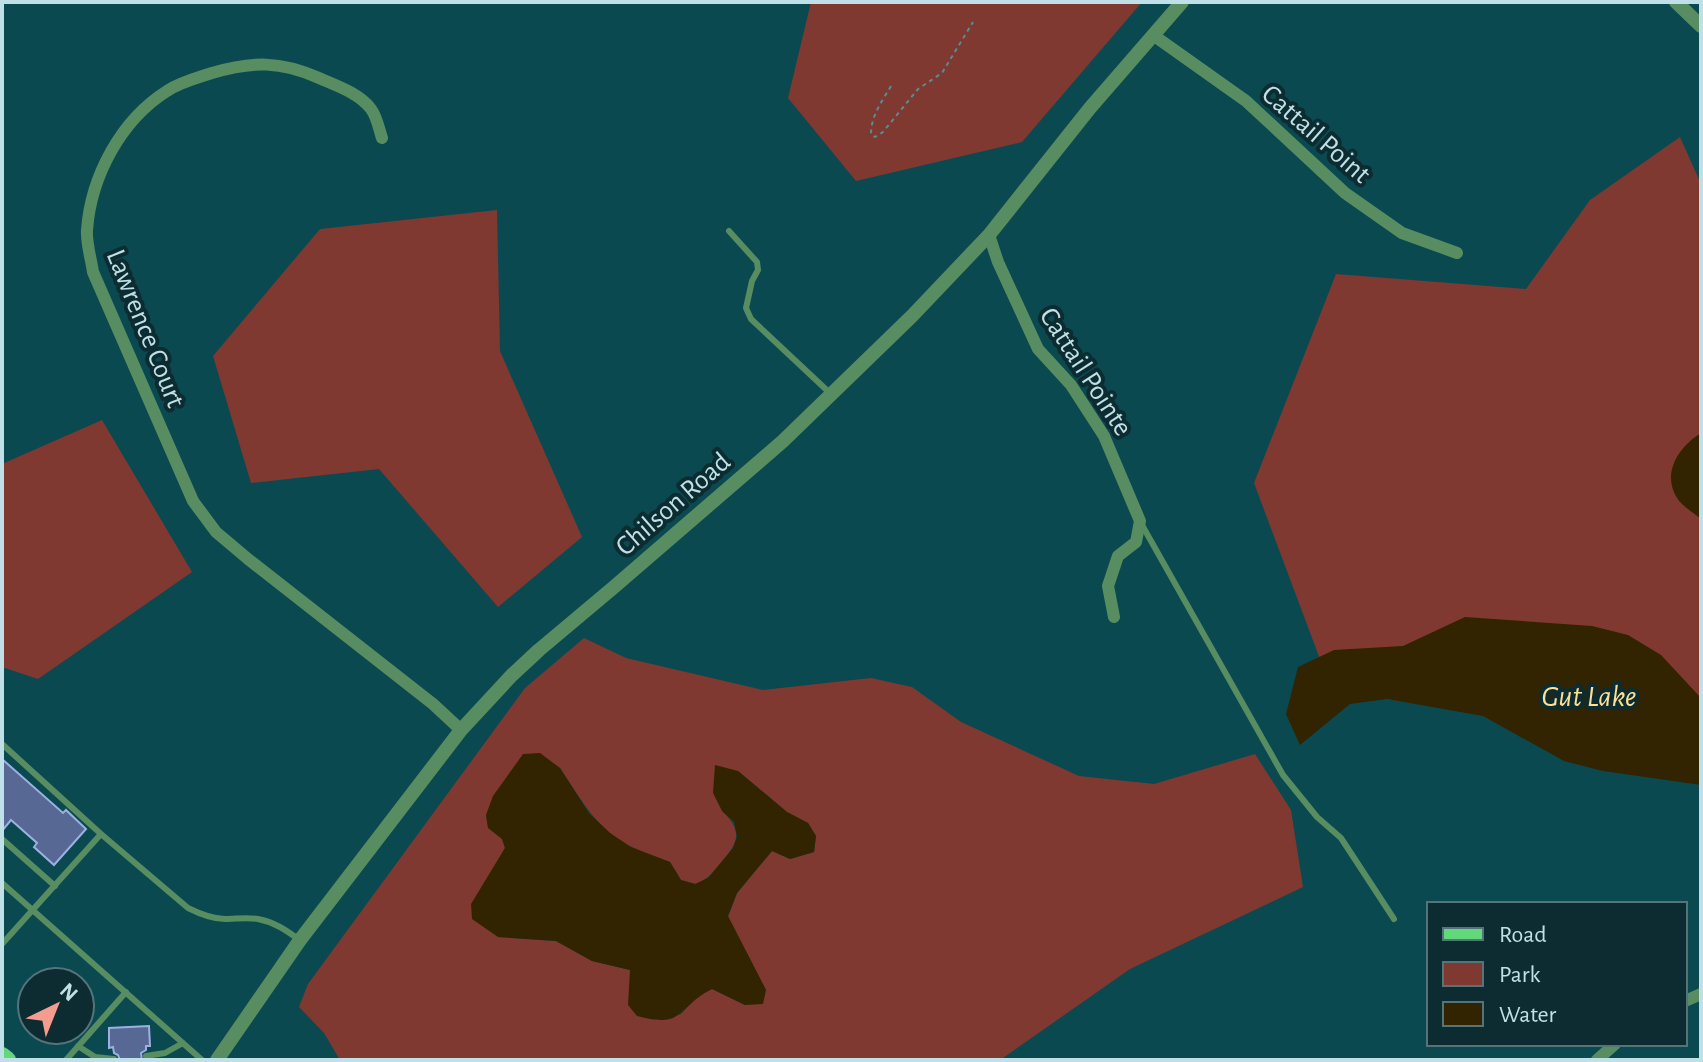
<svg xmlns="http://www.w3.org/2000/svg" width="1703" height="1062" viewBox="0 0 1703 1062" font-family="'Alegreya Sans',sans-serif">
<style>
.green{fill:#7f3931;fill-rule:evenodd}
.water{fill:#322400}
.building{fill:#576895;stroke:#9db0e2;stroke-width:2}
.lines{fill:none;stroke-linecap:round;stroke-linejoin:round}
.path{stroke:#5a8c93;stroke-width:2;stroke-dasharray:4 4;stroke-linecap:butt}
.service{stroke:#578d60;stroke-width:6}
.minor{stroke:#578d60;stroke-width:12}
.tertiary{stroke:#578d60;stroke-width:14}
.primary{stroke:#61d87a;stroke-width:18}
.labels{text-anchor:middle;stroke-width:8;stroke-linejoin:round;paint-order:stroke}
.street-label{font-size:28px;fill:#bee0e6;stroke:#0d2c31}
.water-label{font-size:30px;font-style:italic;fill:#ffdf92;stroke:#0d2c31}
</style>
<rect width="100%" height="100%" fill="#0b4951"/>
<path class="green" d="M811,2H1142L1022,142L856,181L788,98Z
M1680,137L1701,184V743L1668,741L1332,691L1254,483L1336,274L1526,289L1590,200Z
M497,210L500,351L582,537L498,607L379,469L251,483L213,356L320,229Z
M102,420L192,572L38,679L2,667V464Z
M584,638L626,658L763,690L871,678L912,687L961,722L1079,776L1154,784L1255,754L1291,810L1303,887L1130,969L1000,1060H340L324,1033L299,1007L308,984L525,688ZM560,768C580,798 599,833 634,848C645,854 658,857 670,862L681,880L696,884C710,878 714,871 724,859C740,840 741,829 722,811L738,771L787,812L808,823L816,836L814,852L790,859L772,851L737,893L728,917L766,990L745,1005L712,989L699,995L680,1015L630,970L592,961L556,941L498,937L494,868L505,848L502,839L488,827L486,815Z"/>
<path class="water" d="M1701,433V519C1694,513 1682,506 1677,498C1661,472 1680,446 1701,433Z
M1465,617L1592,626L1628,635L1661,655L1701,698V785L1603,771L1564,761L1483,716L1387,699L1350,704L1300,745L1286,714L1298,667L1334,650L1403,646Z
M540,753L560,768L589,813L610,833L631,847L670,862L681,880L695,884L708,878L733,848L737,837L734,822L722,811L713,793L715,765L738,771L787,812L808,823L816,836L814,852L790,859L772,851L737,893L728,916L766,990L763,1004L745,1005L712,989C676,1007 686,1029 637,1016L628,1005L630,970L592,961L556,941L498,937L472,919L471,904L505,848L502,839L488,828L486,815L493,796L523,754Z"/>
<path class="building" d="M2,759L63,813L66,810L86,829L54,865L34,847L37,843L11,820L2,831Z
M149,1026L150,1046H146V1050L141,1053L142,1060H120L118,1055L114,1053L113,1047L109,1048V1028Z"/>
<g class="lines">
<path class="path" d="M891,86C882,101 871,116 871,134L875,137L883,132L918,89L942,73L973,22"/>
<path class="service" d="M729,231L757,262L758,270L752,281L746,308L751,319L832,395
M1142,525L1283,775L1317,817L1341,838L1394,919
M2,744L101,834
M2,839L55,886
M2,883L202,1060
M2,944L101,834L188,908C200,914 212,919 225,919C236,919 247,917 258,919C274,922 286,930 298,939
M78,1046L95,1057L114,1059
M146,1056L165,1053L183,1043
M66,1060L126,992"/>
<path class="minor" d="M1153,35L1246,101L1345,193L1402,233L1457,253
M382,138C379,129 377,117 371,109C359,93 337,86 319,78C281,61 252,61 212,73C197,78 180,82 167,91C121,120 91,176 87,230C86,243 91,258 93,272L193,501L216,532L248,559L433,704L461,730
M989,235L998,262L1038,349L1071,385L1104,436L1140,521L1136,542L1118,556L1108,586L1114,617
M1685,1001L1701,994
M1597,1060L1615,1044"/>
<path class="tertiary" d="M1676,2L1701,26
M217,1060L300,940L461,730L512,675L539,650L614,587L783,441L912,316L989,235L1090,108L1182,2"/>
<path class="primary" d="M2,1056L7,1060"/>
</g>
<g class="labels">
<g class="street-label">
<text transform="translate(1317 133) rotate(41)" y="10">Cattail Point</text>
<text transform="translate(147 328) rotate(68)" y="10">Lawrence Court</text>
<text transform="translate(1087 371) rotate(57)" y="10">Cattail Pointe</text>
<text transform="translate(672 503) rotate(-41)" y="10">Chilson Road</text>
</g>
<g class="water-label">
<text x="1589" y="706">Gut Lake</text>
</g>
</g>
<rect width="1703" height="1062" fill="none" stroke="#bee0e6" stroke-width="8"/>
<rect x="1427" y="902" width="260" height="144" fill="#0d2c31" stroke="#547479" stroke-width="2"/>
<rect x="1443" y="928" width="40" height="12" fill="#61d87a" stroke="#547479" stroke-width="2"/>
<text x="1499" y="942" font-size="24" fill="#bee0e6">Road</text>
<rect x="1443" y="962" width="40" height="24" fill="#7f3931" stroke="#547479" stroke-width="2"/>
<text x="1499" y="982" font-size="24" fill="#bee0e6">Park</text>
<rect x="1443" y="1002" width="40" height="24" fill="#322400" stroke="#547479" stroke-width="2"/>
<text x="1499" y="1022" font-size="24" fill="#bee0e6">Water</text>
<g transform="translate(56 1006) rotate(43)"><circle r="38" fill="#0d2c31" stroke="#547479" stroke-width="2"/>
<path d="M0-6L14 30L0 20L-14 30Z" fill="#f59c90"/>
<text y="-12" font-size="22" font-weight="bold" text-anchor="middle" fill="#bee0e6">N</text>
</g>
</svg>
